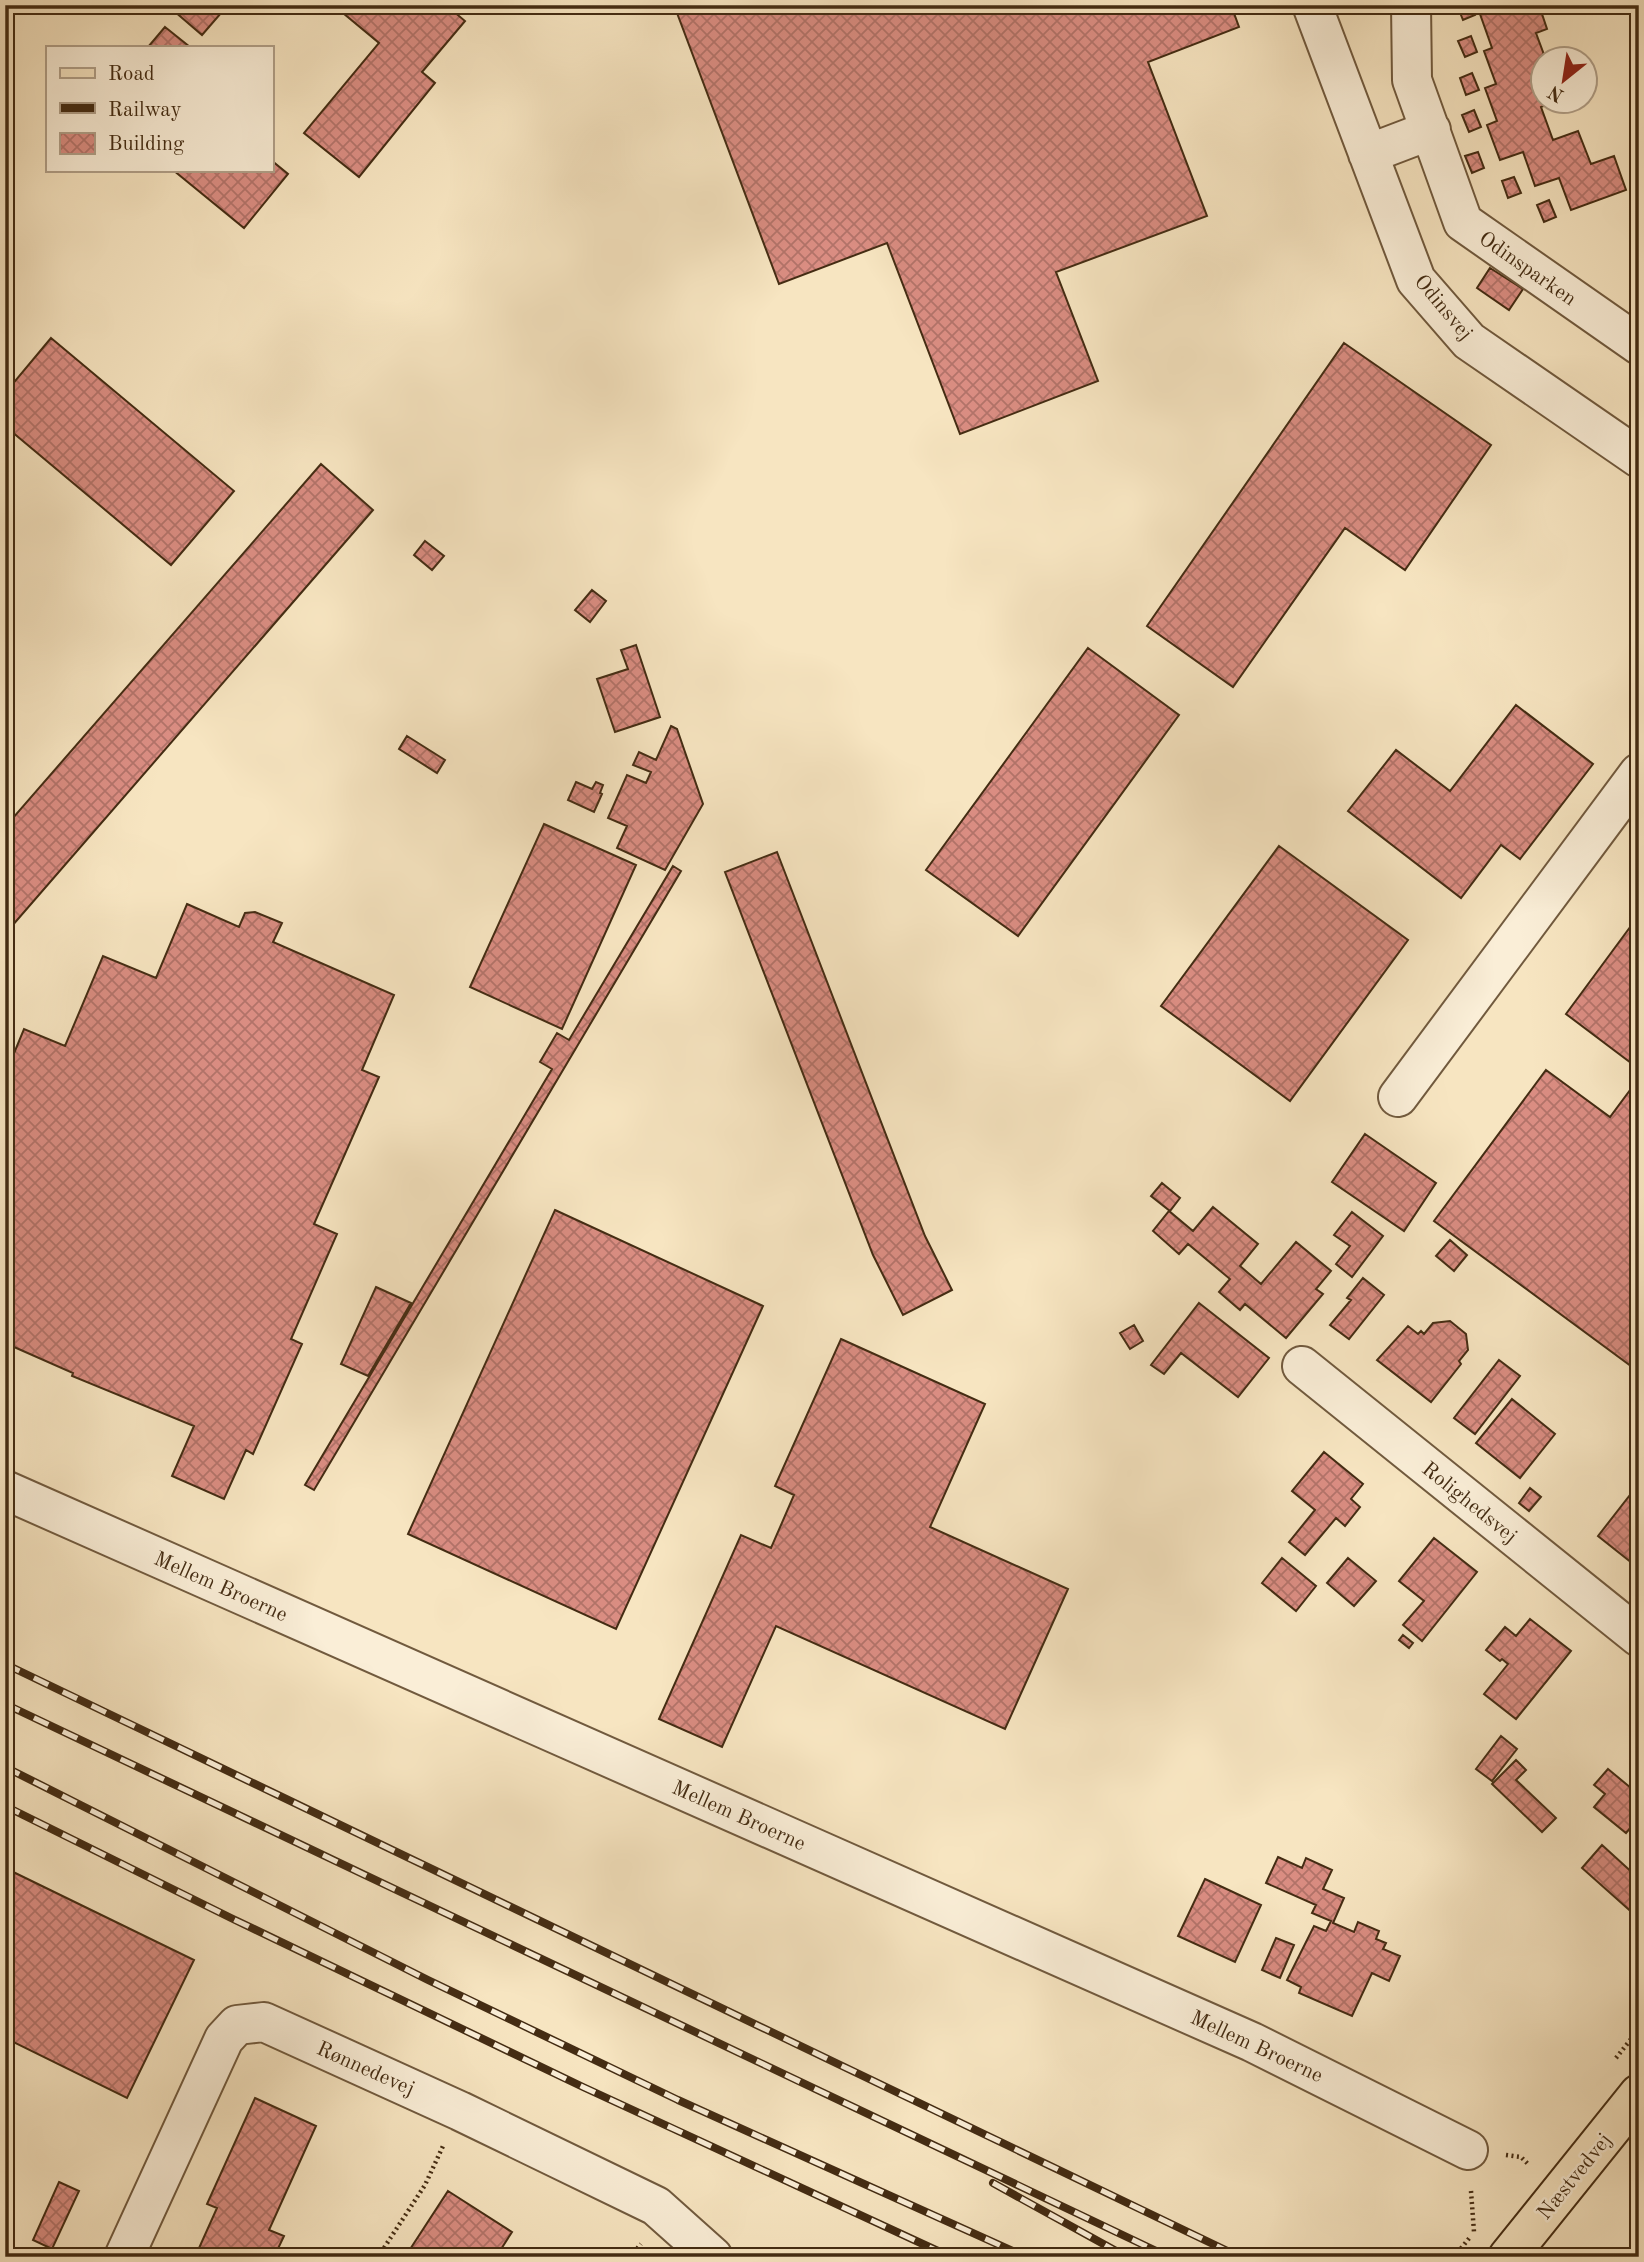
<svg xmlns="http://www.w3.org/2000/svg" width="1644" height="2262" viewBox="0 0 1644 2262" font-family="'Old Standard TT',serif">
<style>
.building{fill:url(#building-cross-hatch);stroke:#442c13;stroke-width:2}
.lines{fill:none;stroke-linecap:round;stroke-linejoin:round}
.minor-casing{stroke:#715a3e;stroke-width:42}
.major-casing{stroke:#442c13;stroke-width:42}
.path{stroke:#442c13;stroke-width:4.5;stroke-dasharray:2 3.5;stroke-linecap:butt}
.minor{stroke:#faeed7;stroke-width:38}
.major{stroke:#f7e5c1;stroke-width:38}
.rail-casing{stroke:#442c13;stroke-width:8}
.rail{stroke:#faeed7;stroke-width:5;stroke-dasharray:16;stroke-linecap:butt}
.labels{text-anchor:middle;stroke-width:5;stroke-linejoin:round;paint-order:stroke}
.street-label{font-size:21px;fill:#442c13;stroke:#faeed7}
</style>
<defs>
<pattern id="building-cross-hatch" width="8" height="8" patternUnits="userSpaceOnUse" patternTransform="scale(1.75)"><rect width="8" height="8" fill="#da8d82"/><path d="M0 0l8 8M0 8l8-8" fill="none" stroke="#b27369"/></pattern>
</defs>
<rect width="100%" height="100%" fill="#f7e5c1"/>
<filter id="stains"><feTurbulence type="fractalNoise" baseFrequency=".00286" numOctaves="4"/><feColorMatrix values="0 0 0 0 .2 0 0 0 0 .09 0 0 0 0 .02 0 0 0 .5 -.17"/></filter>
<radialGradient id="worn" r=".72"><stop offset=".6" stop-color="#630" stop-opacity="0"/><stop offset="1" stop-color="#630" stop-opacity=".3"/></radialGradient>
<path class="building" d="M167,5H228L202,35Z
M349,5H446L465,21L422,72L435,83L359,177L304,133L379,43L343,13Z
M674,5H1231L1239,27L1148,62L1207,216L1056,272L1098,381L960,434L887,243L779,284Z
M1457,5H1471L1475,15L1463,20Z
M1490,5H1539L1547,29L1536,33L1546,60H1542V69L1539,70L1542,78V102L1551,103L1541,107L1553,140L1578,131L1591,164L1614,156L1626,190L1571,210L1559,178L1535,186L1523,152L1500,160L1487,125L1497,121L1485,88L1496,84L1484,51L1492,48L1480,14L1491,9Z
M165,27L190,47H148Z
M1471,36L1477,52L1465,57L1458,41Z
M1472,73L1479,90L1466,95L1460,78Z
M1474,110L1481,127L1469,132L1462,115Z
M1478,152L1484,168L1472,173L1465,156Z
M271,160L288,174L244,228L173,170H271Z
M1514,177L1521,193L1508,198L1502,181Z
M1549,200L1556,217L1544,222L1537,205Z
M1490,268L1523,289L1509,310L1477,288Z
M51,338L234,491L171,565L5,426V393Z
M1344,343L1491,445L1405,570L1345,528L1233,687L1147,626Z
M321,464L373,510L5,934V827Z
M425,541L444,556L432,570L414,555Z
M592,590L606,601L590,622L575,610Z
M636,645L660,717L615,732L597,679L628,669L621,650Z
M1088,648L1179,715L1018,936L926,870Z
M1516,705L1593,764L1520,859L1501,845L1461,898L1348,811L1396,750L1450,791Z
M671,726L677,729L703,804L665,870L617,848L627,826L608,818L627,775L646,783L651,772L633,765L639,752L656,760Z
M407,736L445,760L437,773L399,749Z
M576,782L592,789L596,782L603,785L600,793L602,794L594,812L568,800Z
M544,824L636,865L562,1029L470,987Z
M1279,846L1408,940L1290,1101L1161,1006Z
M777,852L925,1236L952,1290L903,1315L873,1255L725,872Z
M673,866L681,871L314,1490L305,1485L552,1069L540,1062L557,1033L569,1040Z
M187,904L239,927L245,913L255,912L282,923L273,942L394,995L362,1070L379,1077L314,1224L337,1234L291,1339L302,1344L253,1454L246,1450L224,1499L172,1476L194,1426L72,1376L73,1373L5,1343V1075L24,1029L65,1046L103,956L156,978Z
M1639,915V1069L1566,1014Z
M1546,1070L1610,1117L1639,1078V1372L1434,1221Z
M1365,1134L1436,1183L1404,1231L1332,1182Z
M1162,1183L1180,1198L1170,1211L1151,1196Z
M1213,1207L1258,1244L1240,1266L1261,1284L1296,1242L1331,1271L1316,1289L1323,1294L1286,1338L1245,1304L1240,1310L1219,1292L1230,1279L1188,1244L1179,1254L1153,1231L1169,1211L1193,1231Z
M555,1210L763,1306L616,1629L408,1534Z
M1352,1212L1383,1236L1352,1277L1336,1264L1350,1246L1334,1235Z
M1450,1240L1467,1255L1454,1271L1436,1256Z
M1363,1278L1384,1295L1349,1339L1330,1325L1351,1300L1347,1298Z
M376,1287L411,1303L368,1376L341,1364Z
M1199,1303L1269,1358L1238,1397L1181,1353L1164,1374L1151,1365Z
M1450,1321L1466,1334L1468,1350L1459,1361L1461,1364L1431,1402L1377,1360L1408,1326L1418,1334L1421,1331L1424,1334L1433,1323Z
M1134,1325L1143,1341L1130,1349L1120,1333Z
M841,1339L985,1404L930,1527L1068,1589L1005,1729L776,1626L722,1747L659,1719L741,1535L771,1548L794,1495L775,1486Z
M1499,1360L1520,1376L1475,1434L1454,1418Z
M1512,1399L1555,1434L1520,1478L1476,1443Z
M1324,1452L1363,1484L1351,1499L1360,1507L1345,1526L1336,1518L1305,1555L1289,1542L1315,1510L1292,1491Z
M1530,1488L1541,1497L1529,1511L1519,1503Z
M1630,1495L1639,1503L1637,1567L1598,1536Z
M1434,1538L1477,1572L1422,1641L1403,1625L1424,1601L1399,1581Z
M1282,1558L1316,1586L1296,1611L1262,1583Z
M1348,1558L1376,1581L1354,1606L1327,1583Z
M1530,1619L1571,1651L1516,1719L1484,1694L1508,1664L1502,1659L1500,1661L1486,1650L1505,1627L1516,1636Z
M1403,1635L1413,1643L1409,1648L1399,1640Z
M1501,1736L1517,1749L1492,1781L1476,1769Z
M1516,1760L1526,1770L1516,1780L1556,1818L1542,1832L1492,1784Z
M1608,1769L1637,1793L1639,1790V1818L1626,1833L1594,1807L1605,1794L1594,1785Z
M1602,1845L1636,1876L1639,1872V1914L1636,1916L1582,1868Z
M1278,1857L1302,1868L1306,1858L1332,1870L1323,1889L1344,1898L1333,1923L1354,1932L1358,1922L1379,1931L1376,1939L1386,1943L1383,1949L1400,1956L1389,1981L1372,1973L1352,2016L1299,1993L1301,1987L1287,1980L1314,1926L1326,1931L1331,1921L1312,1913L1316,1905L1266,1883Z
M5,1868L194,1960L127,2098L5,2038Z
M1205,1879L1261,1905L1235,1962L1178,1936Z
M1276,1938L1294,1945L1280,1978L1262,1970Z
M255,2098L316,2126L269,2230L284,2236L274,2257H195L217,2208L207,2204Z
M59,2182L79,2191L52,2249L33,2240Z
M448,2191L512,2232L496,2257H405Z"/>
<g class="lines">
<g class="minor-casing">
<path id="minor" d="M1312,5L1416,280L1469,341L1639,458
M1411,5L1412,80L1463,222L1639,345
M1368,154L1431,130
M1398,1097L1639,773
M1302,1366L1639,1637
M5,1490L1252,2042L1468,2150
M124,2257L224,2039L237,2025L264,2022L460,2111L656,2206L713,2257"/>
</g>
<g class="major-casing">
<path id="major" d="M1508,2257L1639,2094"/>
</g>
<path class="path" d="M1616,2058L1639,2029
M1506,2155L1521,2157L1529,2165
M1471,2191L1474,2232
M378,2257L425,2185L443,2146
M630,2257L641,2244
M1454,2257L1471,2236"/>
<use href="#minor" class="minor"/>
<use href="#major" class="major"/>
<g class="rail-casing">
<path id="rail" d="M5,1664L1240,2257
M5,1704L1169,2257
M5,1767L428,1980L678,2100L1026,2257
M5,1806L231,1918L583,2087L951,2257
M993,2183L1127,2257"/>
</g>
<use href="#rail" class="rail"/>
</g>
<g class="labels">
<g class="street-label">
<text transform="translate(1528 268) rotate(35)" y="7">Odinsparken</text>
<text transform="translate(1444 307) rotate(50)" y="7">Odinsvej</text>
<text transform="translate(1470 1502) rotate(39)" y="7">Rolighedsvej</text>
<text transform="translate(221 1586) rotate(24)" y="7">Mellem Broerne</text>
<text transform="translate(739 1815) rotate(24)" y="7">Mellem Broerne</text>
<text transform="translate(1257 2046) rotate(25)" y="7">Mellem Broerne</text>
<text transform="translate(366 2068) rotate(24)" y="7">Rønnedevej</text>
<text transform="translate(1574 2176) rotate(-51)" y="7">Næstvedvej</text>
</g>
</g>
<rect width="1644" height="2262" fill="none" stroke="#f7e5c1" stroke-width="28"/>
<rect x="7" y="7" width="1630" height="2248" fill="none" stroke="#442c13" stroke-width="3.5"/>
<rect x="14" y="14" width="1616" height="2234" fill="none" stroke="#442c13" stroke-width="2"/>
<rect x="46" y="46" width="228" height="126" fill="#faeed7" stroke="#b1a089" stroke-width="2"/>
<rect x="60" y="68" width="35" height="10" fill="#f7e5c1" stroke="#b1a089" stroke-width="2"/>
<text x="108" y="80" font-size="21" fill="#442c13">Road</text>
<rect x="60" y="103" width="35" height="10" fill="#442c13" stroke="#b1a089" stroke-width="2"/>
<text x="108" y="116" font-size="21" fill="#442c13">Railway</text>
<rect x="60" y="133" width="35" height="21" fill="url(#building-cross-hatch)" stroke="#b1a089" stroke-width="2"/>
<text x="108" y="150" font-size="21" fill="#442c13">Building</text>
<g transform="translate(1564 80) rotate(210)"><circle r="33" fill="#faeed7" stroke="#b1a089" stroke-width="2"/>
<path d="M0-5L12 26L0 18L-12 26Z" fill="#8f2418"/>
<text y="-10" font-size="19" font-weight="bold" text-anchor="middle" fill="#442c13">N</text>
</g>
<rect width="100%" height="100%" filter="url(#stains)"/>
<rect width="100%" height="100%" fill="url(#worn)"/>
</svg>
